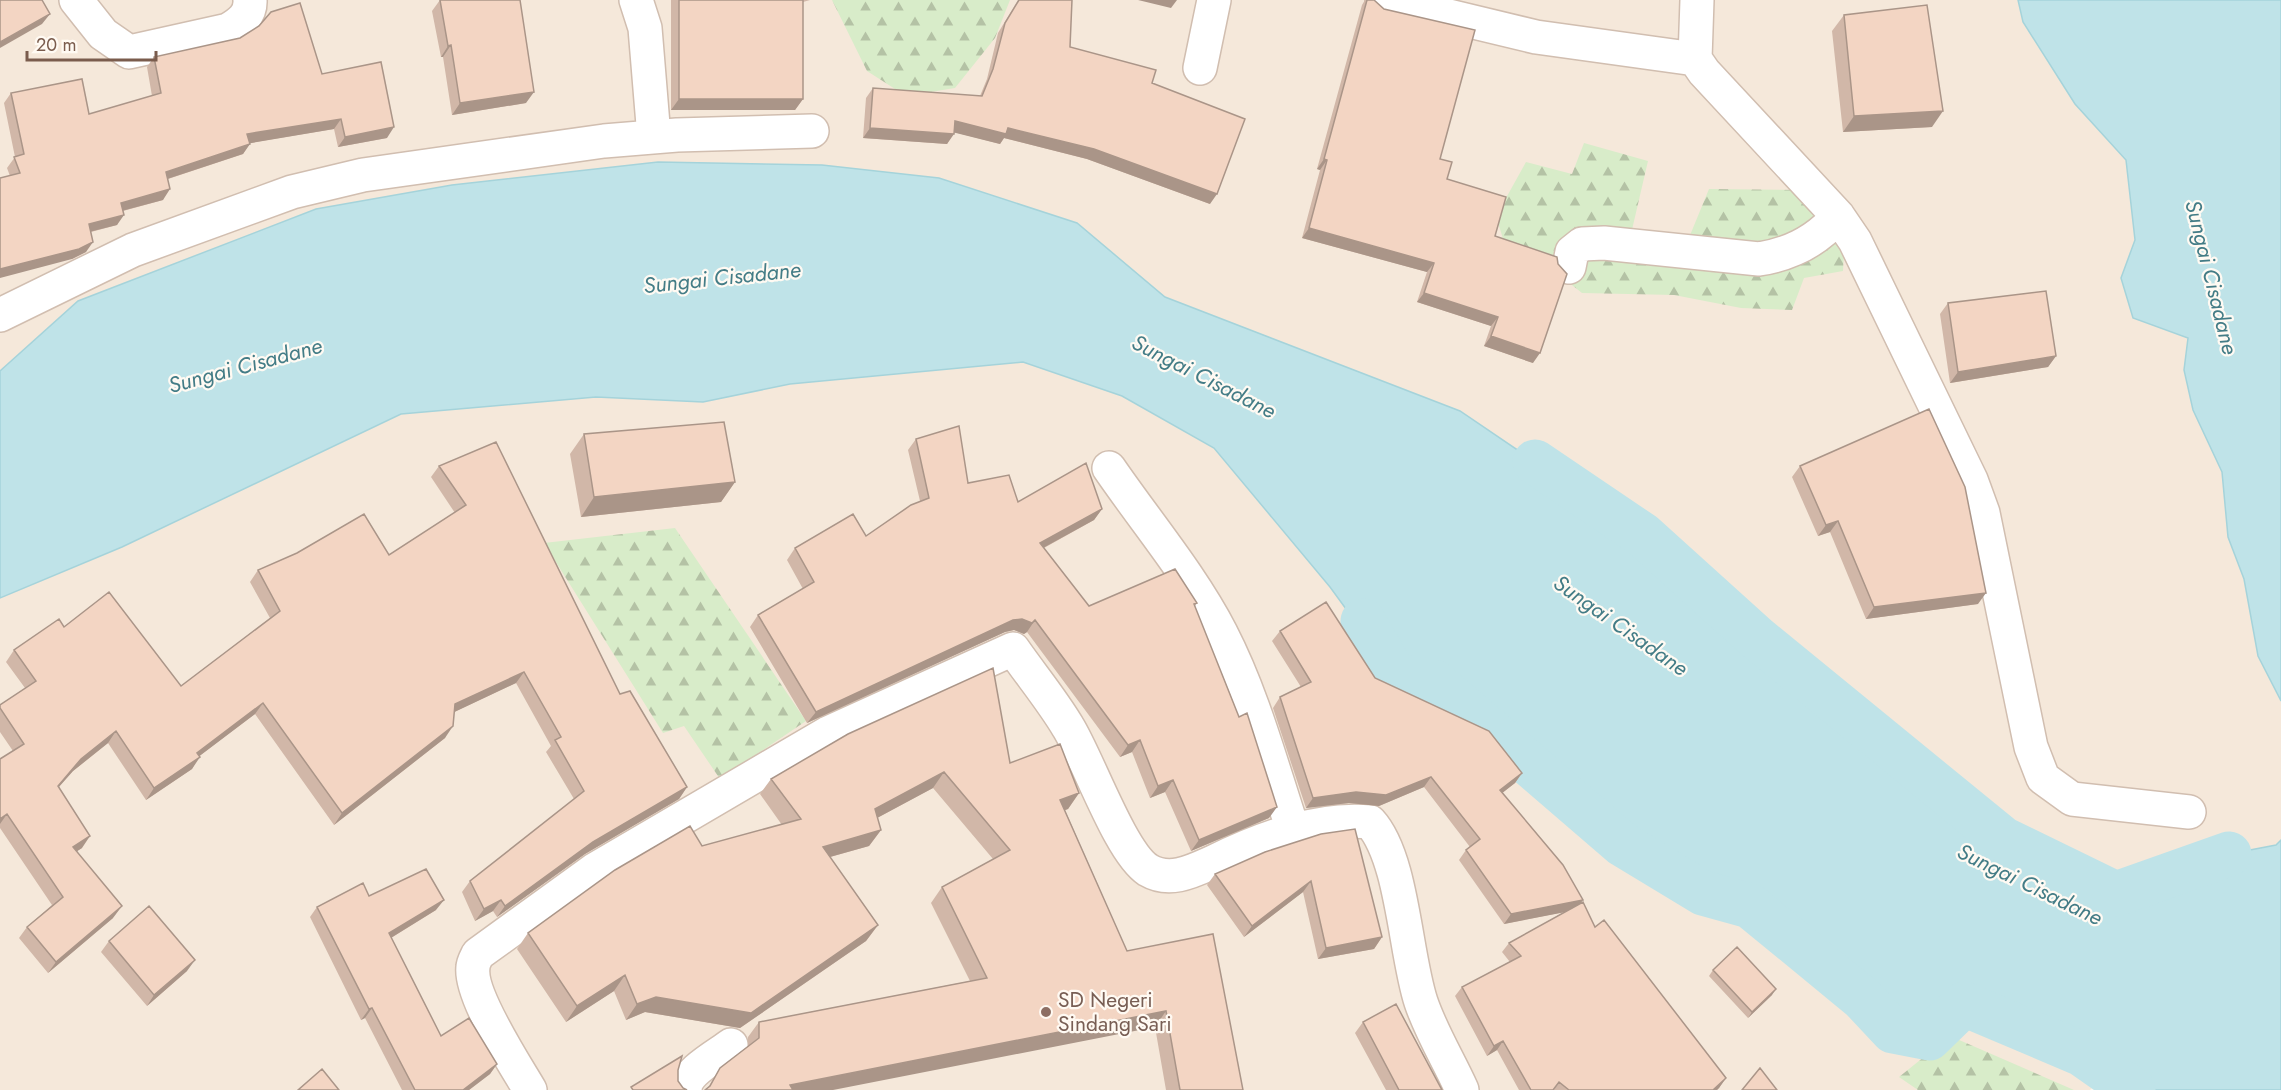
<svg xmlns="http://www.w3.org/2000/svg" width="2281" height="1090" viewBox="0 0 2281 1090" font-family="Jost,sans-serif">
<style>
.residential{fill:#f5e8da}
.forest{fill:url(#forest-firs)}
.water{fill:#bfe3e8;stroke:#a5d3da;stroke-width:1.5}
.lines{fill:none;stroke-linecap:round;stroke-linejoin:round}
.canal{stroke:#bfe3e8;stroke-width:45}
.minor-casing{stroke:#d1beb0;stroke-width:36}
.minor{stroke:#fff;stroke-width:33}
.wall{fill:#d1b7a8}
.shaded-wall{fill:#aa9588}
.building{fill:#f3d5c3;stroke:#aa9588;stroke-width:1.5}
.education-dot{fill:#8d6e63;stroke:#fffaf3;stroke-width:2}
.labels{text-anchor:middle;stroke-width:4.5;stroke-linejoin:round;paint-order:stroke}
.education-label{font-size:21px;fill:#785e54;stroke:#fffaf3;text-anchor:start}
.water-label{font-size:22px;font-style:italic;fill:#437c86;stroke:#fffaf3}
</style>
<defs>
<pattern id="forest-firs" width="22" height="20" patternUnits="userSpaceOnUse" patternTransform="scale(1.5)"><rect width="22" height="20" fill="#d8ecc9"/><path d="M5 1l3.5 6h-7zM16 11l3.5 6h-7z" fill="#b4c2a5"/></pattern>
</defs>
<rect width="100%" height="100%" fill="#fdf6ec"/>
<path class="residential" d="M0,0H2018L2023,22L2075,104L2126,160L2135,240L2121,278L2189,338L2184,370L2193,410L2222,472L2228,537L2244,579L2258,656L2281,701V840L2276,845L2229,854L2116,894L2003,839L1757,638L1643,535L1460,411L1165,297L1077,223L536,177L452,185L317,209L0,371Z
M1023,362L1122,396L1214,448L1330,587L1395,675L1434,682L1622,844L1703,893L1750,906L1862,998L1929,1038L1964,1004L2023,1029L2069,1041L2106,1074L2090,1090H0V598L136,540L401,414L596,397L703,402L790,384Z"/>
<path class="forest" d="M832,0H1010L995,38L955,88L906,96L867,71Z
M1584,143L1648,161L1631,234L1686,245L1709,189L1809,190L1845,233L1843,271L1804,278L1792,310L1741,308L1674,295L1582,293L1553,270L1508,255L1496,216L1526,162L1572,174Z
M675,528L806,721L720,779L684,726L663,733L544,543Z
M1950,1036L2074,1090H1918L1899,1077Z"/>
<path class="water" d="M2018,0H2281V701L2258,656L2244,579L2228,537L2222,472L2193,410L2184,370L2188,338L2133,318L2121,278L2135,240L2126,160L2075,104L2023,22Z
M658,162L822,165L939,178L1077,223L1165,297L1460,411L1643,535L1757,638L2003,839L2116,894L2229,854L2276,845L2281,840V1090H2133L2082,1054L1964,1004L1929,1038L1893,1031L1751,905L1703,893L1622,844L1434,682L1395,676L1330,587L1214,448L1122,396L1023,362L790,384L703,402L596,397L401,414L122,547L0,598V371L78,301L316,209L452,185Z"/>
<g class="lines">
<path class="canal" d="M1535,462L1643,535L1757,638L2003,839L2116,894L2229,854
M1363,621L1395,676L1434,682L1622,844L1703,893L1750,906L1862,998L1893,1031L1929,1038L1964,1004L2082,1054L2133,1090"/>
<g class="minor-casing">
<path id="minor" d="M76,0L103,34L129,52L228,30C240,23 251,15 250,0
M636,0L645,28L654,137
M1382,0L1536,37L1695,59
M1697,0L1695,59L1704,72L1838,216L1855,241L1971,480L1983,513L2031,747L2043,778L2072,799L2189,812
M1200,68L1214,0
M1569,267L1572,252L1582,244L1604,243L1759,259C1791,254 1817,241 1838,216
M0,315L133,250L292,192L363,175L604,141L677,135L812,131
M1109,468C1146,522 1191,575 1221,633C1253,695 1271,764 1293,830
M530,1090C516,1066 469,995 473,967C473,963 476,958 478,954L594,870L828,733L1013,649C1031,675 1052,700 1068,727C1088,759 1120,852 1148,870C1170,883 1193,871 1213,862C1260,839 1317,817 1370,822C1403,858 1405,954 1421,1002C1431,1032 1449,1061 1462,1090
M685,1090C685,1072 718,1055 731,1045"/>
</g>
<use href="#minor" class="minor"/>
</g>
<path class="wall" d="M440,0L526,103L452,115L443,57H441L432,11Z
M671,0H810L803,2V99L795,110H671Z
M1018,0H1072L1070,47L1152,83L1210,204L1087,159L1004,138L1000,144L954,132L947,144L863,138L866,98L873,88L980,96L987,79L998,33Z
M1365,0H1374L1440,159L1447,179L1495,236L1533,363L1484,346L1491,326L1417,302L1427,272L1302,238L1320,170L1317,169L1362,5Z
M1844,15L1932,127L1843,132L1832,31Z
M154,57L322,74L387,138L338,147L334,129L250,143L243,154L168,179L163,200L123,211L117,225L91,232L86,252L72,259L10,176L7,168L15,157L4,103L11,93L89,114L152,96L147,67Z
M1948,303L2056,356L2048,367L1950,383L1940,314Z
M584,434L735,482L721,502L581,517L570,454Z
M916,439L968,483L1018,502L1102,509L1094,520L1044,548L1089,606L1197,603L1195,606L1269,818L1191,851L1165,792L1150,798L1132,752L1120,757L1027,632L1024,634L1014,630L1005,632L807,723L750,627L758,615L803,589L787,560L795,548L866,536L920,501L908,450Z
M439,466L620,694L687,787L679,799L585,854L497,917L493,911L475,921L462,892L470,881L574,799L546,752L551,746L516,683L454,712L445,738L334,825L255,714L199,756L192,769L146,800L108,743L73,771L58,788L82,848L77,851L113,918L48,973L19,938L27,927L52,905L0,828V759L13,751L0,732V705L25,688L6,662L14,650L64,627L181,686L270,618L250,582L258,570L389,555L455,513L431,477Z
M1800,466L1978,604L1866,619L1830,532L1818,536L1792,477Z
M1280,631L1375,678L1522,773L1515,783L1502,793L1581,903L1595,927L1726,1078L1719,1088L1717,1090H1519L1497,1050L1487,1056L1455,996L1462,987L1510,962L1502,952L1509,943L1564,912L1504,924L1459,860L1466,850L1470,847L1424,787L1379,806L1349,803L1306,808L1273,708L1280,697L1301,687L1272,641Z
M1010,763L1079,793L1068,809L1065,810L1127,951L1243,1090H1166L1155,1027L707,1089L720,1068L748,1046V1037L759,1022L970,981L931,903L942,887L993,859L933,788L877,818L881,830L869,846L830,857L878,925L866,941L740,1028L645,1012L626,1020L614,991L566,1022L517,949L528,933L702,846L782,825L760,794L771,779Z
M1321,834L1382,937L1374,949L1318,959L1303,892L1244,937L1207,885L1215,874Z
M369,896L436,910L391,938L441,1036L497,1064L490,1074L469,1090H402L365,1018L361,1020L310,917L317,907Z
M109,941L187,971L147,1006L101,952Z
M1713,970L1772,995L1748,1018L1709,976Z
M1363,1022L1442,1090H1386L1355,1033Z"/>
<path class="shaded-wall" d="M1138,0H1177L1171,8Z
M50,14L42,24L0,48V42Z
M451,45L443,57H441L448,46Z
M534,92L526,103L452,115L460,103Z
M679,99H803L795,110H671Z
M1943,111L1932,127L1843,132L1854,116Z
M341,119L334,129L240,145L247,134Z
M955,121L1008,128L1094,149L1217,194L1210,204L1087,159L1004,138L1000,144L948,131Z
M394,127L387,138L338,147L345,137Z
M870,128L954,134L947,144L863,138Z
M250,144L243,154L158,182L166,172Z
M1324,159L1327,160L1320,170L1317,169Z
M170,189L163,200L114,213L121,203Z
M124,215L117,225L81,234L89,224Z
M1309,228L1434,263L1427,272L1302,238Z
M93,242L86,252L72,259L0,278V269Z
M1424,293L1498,317L1491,326L1417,302Z
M1491,336L1540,353L1533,363L1484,346Z
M2056,356L2048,367L1950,383L1958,372Z
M735,482L721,502L581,517L594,497Z
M1102,509L1094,520L1032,554L1040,543Z
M1838,521L1830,532L1818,536L1826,525Z
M1986,593L1978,604L1866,619L1874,607Z
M1022,619L1035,620L1027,632L1024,634L1014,630L1005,632L807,723L816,712L1013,620Z
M524,672L516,683L446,716L455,704Z
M263,703L255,714L189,764L197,753Z
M453,726L445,738L334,825L342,813Z
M116,731L108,743L73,771L49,798L58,786L81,759Z
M1140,740L1132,752L1120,757L1128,745Z
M200,757L192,769L146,800L154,788Z
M944,772L933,788L864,825L875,809Z
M1522,773L1515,783L1492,801L1500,790Z
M1431,777L1424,787L1379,806L1349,803L1306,808L1313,798Z
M1173,780L1165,792L1150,798L1158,786Z
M687,787L679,799L585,854L497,917L505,906L593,842Z
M1079,793L1068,809L1049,816L1060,800Z
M1277,807L1269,818L1191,851L1199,840Z
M7,814L0,824V819Z
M881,830L869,846L812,862L823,847Z
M90,836L82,848L65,859L73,847Z
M1311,881L1303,892L1244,937L1252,926Z
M444,900L436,910L381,944L389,933Z
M501,900L493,911L475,921L484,909Z
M1583,900L1576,910L1504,924L1511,914Z
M122,906L113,918L48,973L56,962Z
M878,925L866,941L740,1028L645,1012L626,1020L637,1004L656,997Z
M1382,937L1374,949L1318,959L1326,948Z
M195,960L187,971L147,1006L154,995Z
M625,975L614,991L566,1022L577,1006Z
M1776,989L1772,995L1748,1018L1752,1012Z
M372,1008L365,1018L361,1020L369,1009Z
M1166,1011L1155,1027L833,1090H787L790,1085Z
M1503,1041L1497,1050L1487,1056L1494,1046Z
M497,1064L490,1074L469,1090H463Z
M1726,1078L1719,1088L1717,1090H1713Z"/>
<path class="building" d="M0,0H42L50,14L0,42Z
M440,0H520L534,92L460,103L451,45L448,46Z
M679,0H803V99H679Z
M1019,0H1072L1070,47L1156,70L1152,83L1245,119L1217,194L1094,149L1008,128L1006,134L955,121L954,134L870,128L873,88L982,96L993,69L1005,23Z
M1367,0H1374L1384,9L1475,30L1440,159L1452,162L1447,179L1506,197L1495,236L1557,257L1558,264L1567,274L1540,353L1491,336L1498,317L1424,293L1434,263L1309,228L1327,160L1324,159Z
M300,3L322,74L381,62L394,127L345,137L341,119L247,134L250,144L166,172L170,189L121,203L124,215L89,224L93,242L79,249L0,269V178L20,173L14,157L24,154L11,93L82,79L89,114L161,93L154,57L240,38L259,26L271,12Z
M1927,5L1943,111L1854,116L1844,15Z
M2046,291L2056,356L1958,372L1948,303Z
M1929,409L1965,487L1986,593L1874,607L1838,521L1826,525L1800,466Z
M724,422L735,482L594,497L584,434Z
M959,426L968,483L1009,475L1018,502L1086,463L1102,509L1040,543L1089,606L1175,569L1197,603L1194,604L1239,717L1247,713L1277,807L1199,840L1173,780L1158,786L1140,740L1128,745L1035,620L1032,623L1022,619L1013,620L816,712L758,615L814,582L795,548L853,514L866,536L911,505L929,498L916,439Z
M496,442L620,694L630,691L687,787L593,842L505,906L501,900L484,909L470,881L584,791L555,740L561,737L524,672L455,704L453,726L342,813L263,703L197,753L200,757L154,788L116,731L81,759L58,786L90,836L73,847L122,906L56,962L27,927L63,897L7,814L0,819V759L24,744L0,708V705L36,681L14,650L59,619L64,627L109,592L181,686L280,611L258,570L297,553L364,514L389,555L466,505L439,466Z
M1326,602L1375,678L1489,731L1522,773L1500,790L1563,865L1583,900L1511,914L1466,850L1480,839L1431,777L1386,795L1356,792L1313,798L1280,697L1311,682L1280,631Z
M993,668L1010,763L1060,744L1079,793L1060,800L1127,951L1213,934L1243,1090H1180L1166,1011L790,1085L793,1090H705L710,1086L720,1068L759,1038V1022L987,978L942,887L1010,850L944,772L875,809L881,830L823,847L878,925L751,1013L656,997L637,1004L625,975L577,1006L528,933L615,870L690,826L702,846L801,819L771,779L848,734Z
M1355,829L1382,937L1326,948L1311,881L1252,926L1215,874L1265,852L1321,834Z
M426,869L444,900L389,933L441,1036L469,1018L497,1064L463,1090H415L372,1008L369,1009L317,907L363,883L369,896Z
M1583,902L1595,927L1604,920L1726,1078L1713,1090H1569L1559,1082L1553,1090H1531L1503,1041L1494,1046L1462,987L1521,956L1509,943Z
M149,906L195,960L154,995L109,941Z
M1737,947L1776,989L1752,1012L1713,970Z
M1396,1004L1442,1090H1399L1363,1022Z
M682,1056L678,1070V1081L683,1088L687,1090H633L631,1087Z
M1760,1068L1777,1090H1742Z
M322,1069L339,1090H298Z"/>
<circle class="education-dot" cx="1046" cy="1012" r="6"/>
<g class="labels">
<g class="education-label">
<text x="1058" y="1007">SD Negeri<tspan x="1058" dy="24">Sindang Sari</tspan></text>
</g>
<g class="water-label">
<text transform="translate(722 277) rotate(-6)" y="8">Sungai Cisadane</text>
<text transform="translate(2212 277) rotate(76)" y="8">Sungai Cisadane</text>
<text transform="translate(245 365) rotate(-15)" y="8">Sungai Cisadane</text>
<text transform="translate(1204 376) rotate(27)" y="8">Sungai Cisadane</text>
<text transform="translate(1621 625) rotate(35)" y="8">Sungai Cisadane</text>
<text transform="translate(2030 884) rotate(26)" y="8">Sungai Cisadane</text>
</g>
</g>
<path d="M27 51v9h129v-9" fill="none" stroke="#7a5c4d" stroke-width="3"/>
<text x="36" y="51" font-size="18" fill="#7a5c4d" stroke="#fffaf3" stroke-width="4.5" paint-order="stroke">20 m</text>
</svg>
